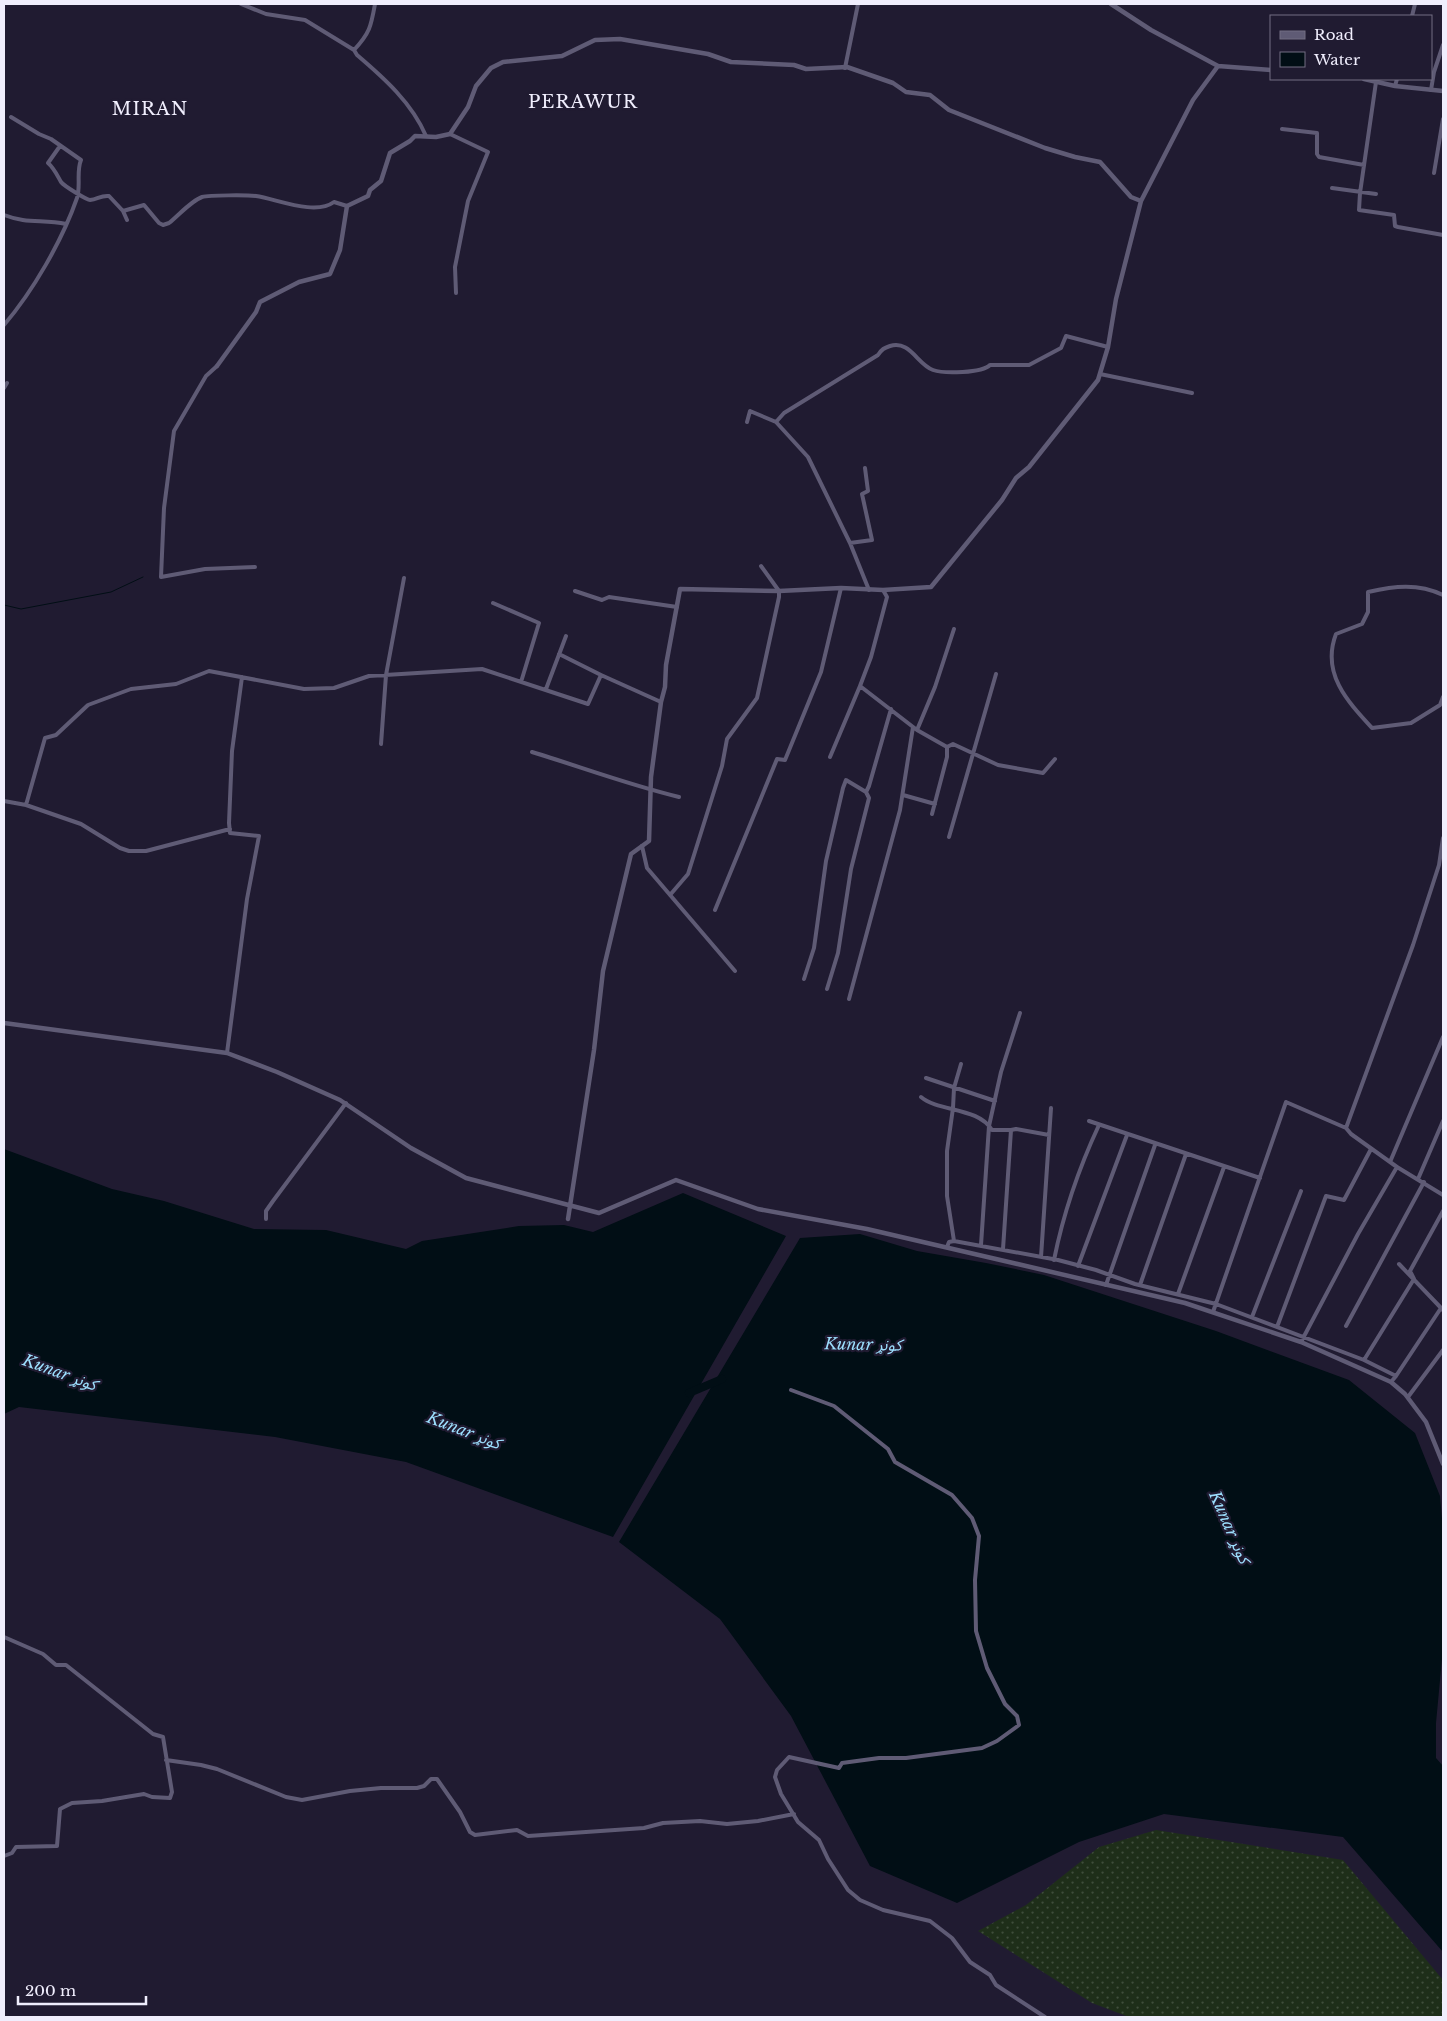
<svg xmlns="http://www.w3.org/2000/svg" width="1447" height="2021" viewBox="0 0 1447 2021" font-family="'Libre Baskerville','Noto Sans Arabic',serif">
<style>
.grass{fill:url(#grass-dots)}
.water{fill:#010e15}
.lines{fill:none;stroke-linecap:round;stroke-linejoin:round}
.stream{stroke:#010e15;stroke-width:1}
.river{stroke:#010e15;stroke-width:8}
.minor{stroke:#5f5b75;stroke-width:4}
.tertiary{stroke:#5f5b75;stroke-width:4.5}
.labels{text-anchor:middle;stroke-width:4.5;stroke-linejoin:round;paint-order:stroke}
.water-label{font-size:16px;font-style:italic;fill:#9cdefd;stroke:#201b31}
.quarter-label{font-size:18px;letter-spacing:1px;fill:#f0eefd;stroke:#201b31}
</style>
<defs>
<pattern id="grass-dots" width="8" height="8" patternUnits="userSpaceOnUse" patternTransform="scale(1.25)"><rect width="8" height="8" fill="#1e2e19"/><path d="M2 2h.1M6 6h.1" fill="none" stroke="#3f4d3b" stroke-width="1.8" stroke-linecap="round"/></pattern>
</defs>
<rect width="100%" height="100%" fill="#201b31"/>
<path class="grass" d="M1156,1830L1343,1860L1443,1980V2017H1129L1092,2003L978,1931L1026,1905L1099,1847Z"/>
<path class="water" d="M4,1149L112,1189L164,1201L254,1229L326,1230L406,1249L422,1241L519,1226L564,1225L593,1232L683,1193L786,1236L613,1537L406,1462L275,1437L19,1407L4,1414Z
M860,1234L917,1251L986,1263L1044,1275L1216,1331L1349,1380L1415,1433L1440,1496L1443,1530V1648L1436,1723V1758L1443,1766V1952L1343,1837L1164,1814L1079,1842L957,1903L870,1866L791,1716L720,1619L619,1542L800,1238Z"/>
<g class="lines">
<path class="stream" d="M4,605L21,609L111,592L143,577"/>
<path class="river" d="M689,1393L722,1379"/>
<path class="minor" d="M241,4L266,14L305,20L354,50L357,55C384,78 412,103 426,136
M1412,16L1415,4
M354,50C370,33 371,26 375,4
M845,68L858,4
M1376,82L1360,193L1359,210L1394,215L1395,226L1398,227L1443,235
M1395,86L1397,79
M1431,90L1434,72L1443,45
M1282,129L1317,133V154L1319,157L1364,165
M450,134L488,152L468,201L455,267L456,293
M60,146L48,163C54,168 57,175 61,182C64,186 87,200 90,200C98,199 101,195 109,196L123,211L127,220
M1434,173L1443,119
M1332,188L1376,194
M123,211L144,205L159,223L163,225L169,223C179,215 191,201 202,197C210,195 247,195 256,196C277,199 315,216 334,202L347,206
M4,215C27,224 43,219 66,224
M4,325C33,291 62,241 77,198C81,186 76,172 81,160L51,139L39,134L11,117
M217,366L206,376L174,431L164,508L161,577L205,569L255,567
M1100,374L1192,393
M4,388L7,383
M747,422L750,411L776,422
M850,543L872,540L862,494L868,491L865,468
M869,590L850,543L808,457L776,422L784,413L878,355C882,349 884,348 890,346C910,340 917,364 933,370C944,374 982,373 990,365H1029L1061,348L1066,336L1108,347
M883,590L887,597L871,657L860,686L917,730L947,747L953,744L998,765L1043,773L1055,759
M575,591L602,600L609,597L677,607
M1443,595C1418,583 1394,586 1368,592V612L1362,624L1336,634C1321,673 1347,701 1372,728L1411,723L1440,705L1443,697
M493,603L539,623L521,682
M559,654L601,675
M546,689L566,636
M381,744L386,675L404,578
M532,752C581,767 629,785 679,797
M830,757L860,686
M903,795L935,804
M4,801L26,805L45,738L56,735L88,705L131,689L176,684L209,671L304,689L334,688L369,676L482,669L588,704L601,675L661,702
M26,805L81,824L120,848L129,851H146L230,829
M932,814L947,757V747
M949,837L996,674
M642,846L647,868L735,971
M670,895L688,874L722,766L727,739L757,698L779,597V591L761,566
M715,910L777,759L785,760L821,672L841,588
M804,979L814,948L826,861L843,788L846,780L866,792
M827,989L838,953L851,869L869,798L866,792L869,786L891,709
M849,999L900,810L913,727L917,730L935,687L954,629
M227,1053L247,899L259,836L230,833L229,823L232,751L242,677
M926,1078L995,1101
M921,1097C939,1112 978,1107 992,1130H1011L1003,1249
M1089,1121L1260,1178
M1011,1130L1016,1129L1049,1135
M1390,1162L1443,1037
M1397,1167L1443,1195
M1418,1179L1443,1121
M266,1219V1211L273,1201L346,1103
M954,1241L947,1196V1151L953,1108L954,1088L961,1064
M981,1245L989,1126L1001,1072L1020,1013
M947,1247L949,1242L954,1241L1058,1260L1096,1270L1135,1284L1216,1304L1364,1360L1396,1376L1391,1382
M1041,1257L1051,1108
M1054,1260C1064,1210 1078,1170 1099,1125
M1399,1264L1443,1310
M1078,1266L1127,1135
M1106,1285L1155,1145
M1140,1285L1186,1154
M1178,1294L1224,1167
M1213,1312L1286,1102L1346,1128
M1252,1317L1301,1191
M1346,1326L1424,1182
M1277,1327L1326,1196L1344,1200L1371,1149
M1301,1342L1358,1234L1397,1167L1351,1134L1346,1128L1413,945L1439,865L1443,838
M1364,1360L1414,1279L1410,1271L1443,1211
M1396,1376L1441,1308
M791,1390L834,1406L888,1449L895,1462L952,1495L972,1518L979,1536L975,1580L976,1631L987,1668L1005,1704L1017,1716L1019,1725L997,1741L982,1748L906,1758H879L842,1763L839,1768L789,1757L777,1770L775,1777L781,1794L798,1822L819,1840L828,1859L848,1890L860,1900L883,1910L930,1921L952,1938L970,1962L990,1975L996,1985L1045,2017
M1408,1397L1443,1350
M4,1637L43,1654L56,1665H66L153,1734L163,1737L172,1792L170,1798L152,1797L144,1794L102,1801L72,1803L60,1809L57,1846L16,1847L12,1853L4,1856
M166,1760L201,1765L217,1769L286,1797L302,1800L350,1791L381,1788H417L424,1786L431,1779H437L460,1812L470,1832L475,1835L517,1830L528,1836L644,1828L663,1823L700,1821L727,1824L758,1821L794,1814"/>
<path class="tertiary" d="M1111,4L1151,30L1218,66L1271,70
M1364,79L1395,86L1443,91
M217,366L256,312L260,302L299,282L330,274L340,250L347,206L368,196L370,190L381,181L390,153L410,141L415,136L436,137L450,134L468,107L476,86L491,68L503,62L562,56L595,40L620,39L708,54L731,62L794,65L806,69L847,67L893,83L906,92L930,95L949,110L1045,148L1075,157L1100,162L1131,197L1141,201
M4,1023L227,1053L277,1072L340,1100L411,1148L466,1178L599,1213L676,1180L758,1209L867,1229L1185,1303L1301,1342L1391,1382L1405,1394L1426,1422L1443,1464
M568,1219L594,1050L603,971L631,854L649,841L651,777L661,702L665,687L666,665L680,589L779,591L841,588L883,590L931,587L1002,500L1016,478L1029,467L1098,380L1108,347L1116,299L1141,201L1193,100L1218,66"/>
</g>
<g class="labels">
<g class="water-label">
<text transform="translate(863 1344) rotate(1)" y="6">Kunar کونړ</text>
<text transform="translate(60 1372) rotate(20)" y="6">Kunar کونړ</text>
<text transform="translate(464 1430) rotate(21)" y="6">Kunar کونړ</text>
<text transform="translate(1230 1527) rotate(66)" y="6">Kunar کونړ</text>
</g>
<g class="quarter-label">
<text x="583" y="108">PERAWUR</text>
<text x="150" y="115">MIRAN</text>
</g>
</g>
<rect width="1447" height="2021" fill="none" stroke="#f0eefd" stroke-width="10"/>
<rect x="1270" y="15" width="162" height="65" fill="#201b31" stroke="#736f83"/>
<rect x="1280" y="31" width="25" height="8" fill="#5f5b75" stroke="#736f83"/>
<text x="1314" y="40" font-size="15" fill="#f0eefd">Road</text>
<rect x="1280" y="52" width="25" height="15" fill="#010e15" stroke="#736f83"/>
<text x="1314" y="65" font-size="15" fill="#f0eefd">Water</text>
<path d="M18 1996v8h128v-8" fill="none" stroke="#f0eefd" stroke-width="2.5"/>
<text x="25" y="1996" font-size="15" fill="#f0eefd" stroke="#201b31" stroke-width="4" paint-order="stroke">200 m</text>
</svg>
